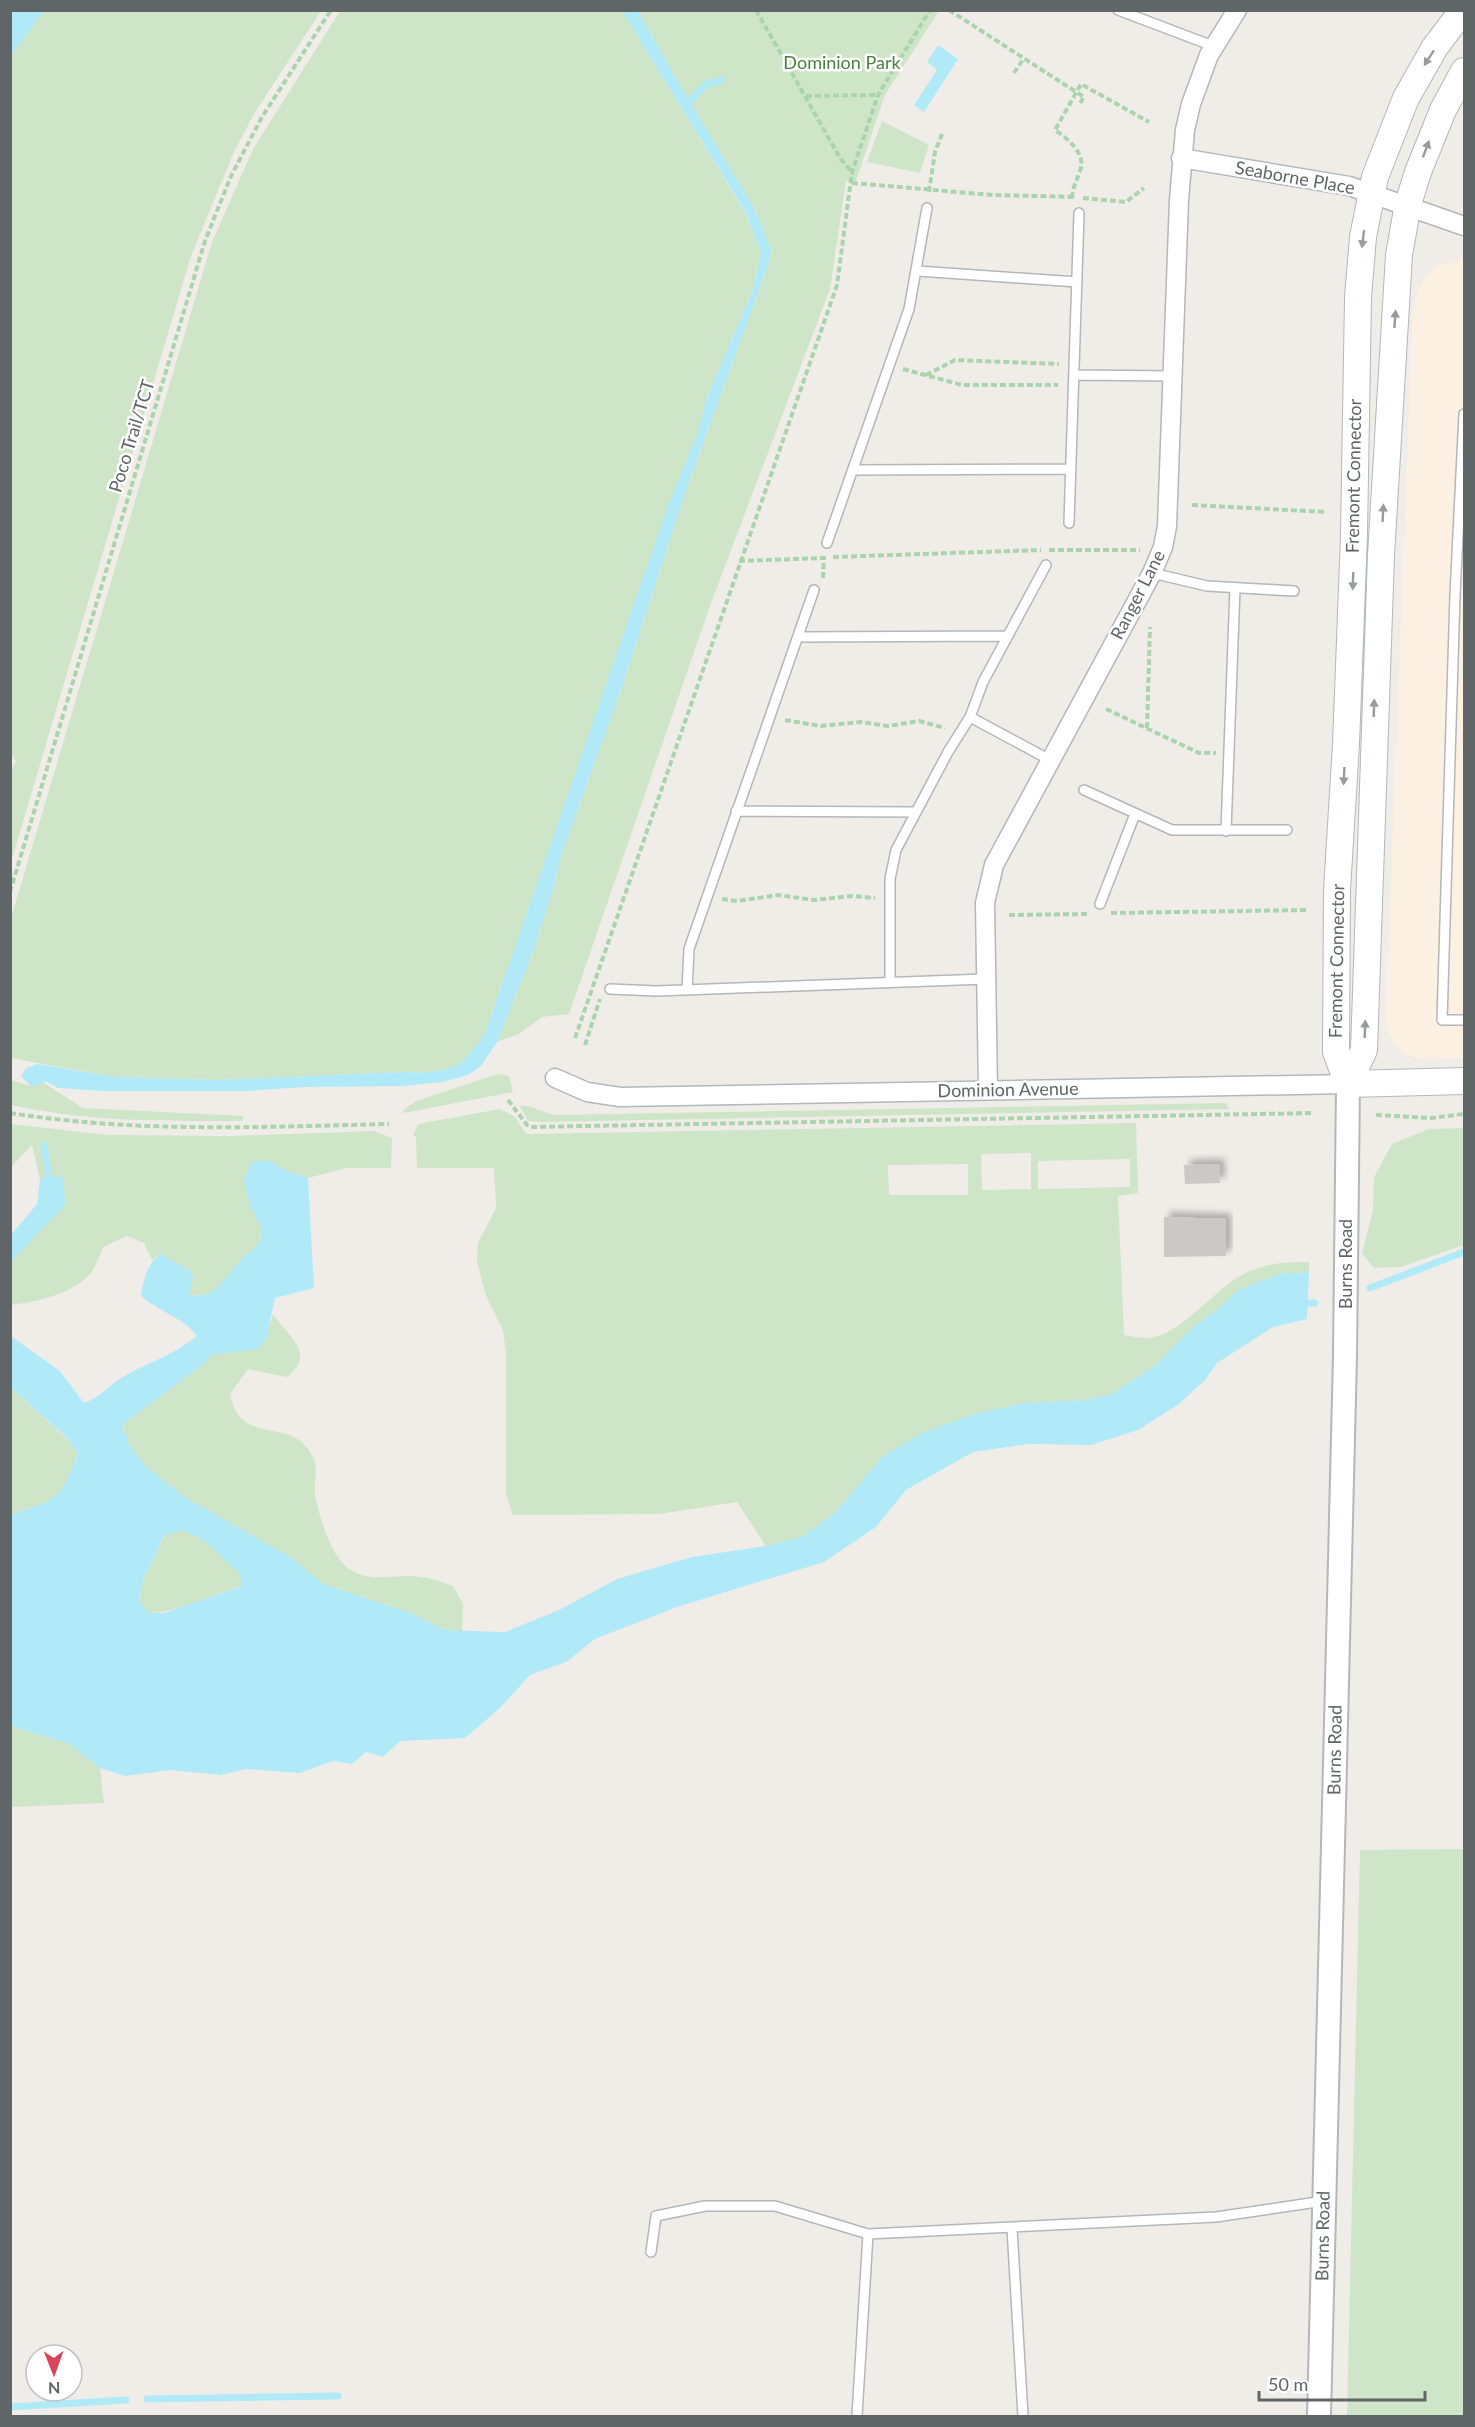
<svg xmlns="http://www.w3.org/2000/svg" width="1475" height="2427" viewBox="0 0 1475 2427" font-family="Lato,sans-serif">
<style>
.commercial{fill:#fcf0e2}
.green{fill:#cee5c8;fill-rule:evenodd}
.water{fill:#b0eaf9;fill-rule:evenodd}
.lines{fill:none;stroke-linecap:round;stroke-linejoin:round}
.stream{stroke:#b0eaf9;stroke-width:7}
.building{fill:#ccc8c5;filter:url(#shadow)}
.service-casing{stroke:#b3b7b9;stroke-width:12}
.minor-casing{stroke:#b3b7b9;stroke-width:21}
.tertiary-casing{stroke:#b3b7b9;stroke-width:26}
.secondary-casing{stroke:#b2b7b9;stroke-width:28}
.path{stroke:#aad4ac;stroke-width:4;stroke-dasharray:6 3;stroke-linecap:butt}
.service{stroke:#fff;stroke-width:9}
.minor{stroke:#fff;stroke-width:18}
.tertiary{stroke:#fff;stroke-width:22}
.secondary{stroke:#fff;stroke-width:26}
.oneway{fill:#989b9c}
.labels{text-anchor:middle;stroke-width:5;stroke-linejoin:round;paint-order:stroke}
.park-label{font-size:18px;fill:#49813c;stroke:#fff}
.street-label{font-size:18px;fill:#606567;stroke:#fff}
</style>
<defs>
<filter id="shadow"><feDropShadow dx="5.5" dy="-5.5" stdDeviation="3" flood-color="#0004"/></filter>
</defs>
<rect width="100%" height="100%" fill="#f0ede9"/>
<path class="commercial" d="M1464,258V1058L1422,1059L1410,1056L1397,1047L1389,1033L1386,1017L1413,308L1419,287L1427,275L1438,266Z"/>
<path class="green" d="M10,11H321L254,114L233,154L190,259L11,862V771L16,761L10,753Z
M340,11H622L746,214L761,253L752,292L706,400L697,435L652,554L486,1031C461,1071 449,1074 402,1072L218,1080L113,1077L11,1058V918L212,242L253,149Z
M638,11H939L885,95L856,181H846L830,289L711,603L569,1014L542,1017L519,1034L497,1042L533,952L553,889L562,853L622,687L685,493L769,263L771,249L753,206L682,89Z
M882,121L929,145L920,173L867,162Z
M498,1074L509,1076L513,1092L404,1113L403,1110L416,1101Z
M11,1080L30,1086L44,1083L83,1108L243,1116V1121C165,1121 87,1122 11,1105Z
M1226,1103L1229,1109L541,1122L528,1121L520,1106C532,1104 544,1114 557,1115Z
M500,1109L515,1117L526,1134L1136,1123L1138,1193L1118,1196L1124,1335C1132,1336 1143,1339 1151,1338C1182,1333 1215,1289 1242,1275C1263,1263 1285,1262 1309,1262V1272L1280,1274L1236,1291L1224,1304L1192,1328L1157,1364L1112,1394L1086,1400L1025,1403L975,1414L882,1457L836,1512L802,1537L766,1546L737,1502L659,1514L513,1515L506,1494V1354L503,1330L486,1296L477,1261L478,1243L496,1208L494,1168H417L416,1136H413L418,1124ZM1031,1153V1189L982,1190L981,1154ZM1130,1159V1187L1038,1189V1161ZM968,1164V1195H889L888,1165Z
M11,1124L107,1135L230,1136L374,1131L392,1138L391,1168H346L308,1178L287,1171L268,1160L250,1206L262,1229L260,1243C253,1250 243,1256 238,1263C223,1281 215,1300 189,1295L193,1276C184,1264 172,1263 161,1253L152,1260L144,1243L127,1236L103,1247C100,1254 97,1263 93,1270C78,1293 36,1302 11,1305V1262L66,1204L62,1176L40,1179L32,1145L11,1167Z
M1464,1128V1245L1401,1267L1374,1268L1362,1253L1373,1210L1374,1177L1392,1144L1429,1129Z
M273,1314C289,1337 317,1354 287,1377L248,1369L230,1394C241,1450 293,1413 313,1458C319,1469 313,1482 315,1494C318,1514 332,1560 351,1570C374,1584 398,1573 422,1577C432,1578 443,1583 453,1586L463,1604L462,1631L444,1630L410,1613L323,1584L290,1557L186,1498L145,1466L130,1446L122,1425L205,1363L210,1355C247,1346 261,1361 273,1314Z
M11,1388L65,1437L78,1453C60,1503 57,1498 11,1515Z
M182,1530L204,1540L241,1574L242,1586C214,1594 175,1613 149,1613L139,1601L142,1583L165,1535Z
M10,1726L67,1743L100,1768L104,1803L11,1807Z
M1464,1849V2416H1347L1360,1850Z"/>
<path class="water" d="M11,10L44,11L11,56L10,11Z
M622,11H638L682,89L753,206L771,249L769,263L685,493L622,687L562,853L553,889L533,952L497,1042L481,1066L468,1075L442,1082L405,1086L305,1087L247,1091H103L58,1088L45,1081L44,1083L30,1086L21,1076L26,1068L38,1064L113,1077L218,1080L402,1072C449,1074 461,1071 486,1031L669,503L697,435L706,400L752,292L761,253L746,213Z
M938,45L958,59L924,112L914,105L937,70L927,62Z
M268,1160L287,1171L308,1178L314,1288L275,1298L267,1336L259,1349L210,1355L205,1363L122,1425L130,1446L145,1466L186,1498L290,1557L323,1584L410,1613L444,1630L505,1632L559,1610L617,1579L692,1557L766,1546L802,1537L836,1512L882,1457L922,1433L975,1414L1025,1403L1086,1400L1112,1394L1157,1364L1192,1328L1224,1304L1236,1291L1280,1274L1309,1272L1307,1319L1273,1327L1217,1363L1205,1380L1179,1404L1138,1430L1091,1445L1029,1444L973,1452L906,1490L876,1527L824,1562L677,1607L595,1639L566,1662L530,1675L500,1708L465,1738L400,1741L383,1757L366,1752L352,1764L333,1761L300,1773L246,1769L221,1775L170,1770L125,1776L100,1768L67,1743L11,1726V1515C57,1498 60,1503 78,1453L65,1436L11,1388V1323L12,1337L60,1371L84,1403C100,1398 111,1383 126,1375C150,1362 175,1354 197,1336C184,1318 158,1311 141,1296C143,1280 147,1264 161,1253C172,1263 184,1264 193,1276L189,1295C215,1300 223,1280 238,1263C244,1256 253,1250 260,1243L262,1229L250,1206L244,1180L252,1162ZM182,1530L204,1540L240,1574L242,1586L164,1613H149L139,1601L142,1583L164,1536Z
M62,1176L66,1204L11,1262V1235L37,1204L40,1179Z"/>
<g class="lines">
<path class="stream" d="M688,103L705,85L722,80
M44,1146L49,1177
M1370,1288L1464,1252
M1300,1303H1315
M147,2399L338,2396
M10,2407L126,2400"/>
</g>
<path class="building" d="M1219,1164L1220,1183L1185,1184L1184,1165Z
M1164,1217L1226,1219V1256L1164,1257Z"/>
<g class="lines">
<g class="service-casing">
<path id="service" d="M1118,10L1213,46
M918,271L1077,282
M1074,375L1172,376
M1464,414L1455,595L1442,1020H1464
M853,470L1071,469
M1069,523L1079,213
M827,543L909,309L927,208
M1152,573L1207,586L1294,591
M798,637L1006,636
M970,717L1050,760
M1084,790L1172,830H1287
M736,811L916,812
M1226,831L1235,588
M1100,904L1135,814
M890,980V879L896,850L948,752L970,717L983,682L1046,565
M610,989L656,991L985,979
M687,990L689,949L814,590
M1012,2228L1023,2416
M651,2252L656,2216L705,2206H775L868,2234
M857,2416L868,2234L1216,2217L1324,2201"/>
</g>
<g class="minor-casing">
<path id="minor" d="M1181,158L1349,186L1464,226
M555,1078L587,1092L620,1097L1348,1084
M988,1090L985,903L994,865L1152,573L1163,547L1167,526L1179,200L1185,130L1191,104L1209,55L1237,10"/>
</g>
<g class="tertiary-casing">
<path id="tertiary" d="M1319,2416L1345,1356L1348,1084"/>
</g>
<g class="secondary-casing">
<path id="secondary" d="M1348,1084L1336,1052L1337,890L1346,744L1354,535L1358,297L1363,237L1375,177L1406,98L1435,47L1463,10
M1348,1084L1364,1050L1381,555L1399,255L1408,204L1418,172L1443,110L1464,71
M1348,1084L1464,1081"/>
</g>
<path class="path" d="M756,10L840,158L852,172
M949,10L1084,97L1080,103
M1014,73L1024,58
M806,96L878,95
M852,183L993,195L1076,197
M929,192L935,152L942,134
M1072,198C1073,187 1076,182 1080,171C1087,154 1067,138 1055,130L1081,84L1149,122
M1083,198L1126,202L1144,188
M903,369L962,385H1058
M926,375L955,360L1059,364
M1192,505L1327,512
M1049,550H1140
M833,557L1041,550
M739,561L823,558
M823,578L824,556
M1106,709L1199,753H1216
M785,720L820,726L860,722L888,726L919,721L945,728
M1147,728L1150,627
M10,892L205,241L231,176L262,117L331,10
M722,899L737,901L778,895L814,900L852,896L875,898
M1111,913L1308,910
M1009,915L1088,914
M575,1038L837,285L852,172L878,95L930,10
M585,1045L600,999
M508,1100L527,1125L531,1127L1314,1113
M10,1113C136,1133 262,1127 389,1124
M1376,1115L1431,1118L1464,1114"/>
<use href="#service" class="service"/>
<use href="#minor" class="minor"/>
<use href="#tertiary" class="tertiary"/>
<use href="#secondary" class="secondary"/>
</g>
<defs><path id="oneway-solid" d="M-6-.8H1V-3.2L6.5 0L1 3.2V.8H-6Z" transform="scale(1.5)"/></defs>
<g class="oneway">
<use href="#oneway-solid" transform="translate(1429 58) rotate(123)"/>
<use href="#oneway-solid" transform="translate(1426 149) rotate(-70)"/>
<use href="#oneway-solid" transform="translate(1363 239) rotate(97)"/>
<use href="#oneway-solid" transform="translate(1395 319) rotate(-86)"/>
<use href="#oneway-solid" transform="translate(1383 513) rotate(-87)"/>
<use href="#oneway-solid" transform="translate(1353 581) rotate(92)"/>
<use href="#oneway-solid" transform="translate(1374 708) rotate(-88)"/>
<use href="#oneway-solid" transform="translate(1344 776) rotate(93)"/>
<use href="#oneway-solid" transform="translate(1365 1029) rotate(-88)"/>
</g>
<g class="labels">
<g class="park-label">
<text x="842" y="69">Dominion Park</text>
</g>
<g class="street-label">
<text transform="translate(1295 178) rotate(10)" y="6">Seaborne Place</text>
<text transform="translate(132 436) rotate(-73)" y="6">Poco Trail/TCT</text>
<text transform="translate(1354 476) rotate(-89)" y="6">Fremont Connector</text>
<text transform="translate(1138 595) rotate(-63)" y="6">Ranger Lane</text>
<text transform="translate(1337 961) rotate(-89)" y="6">Fremont Connector</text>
<text transform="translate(1008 1090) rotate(-1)" y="6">Dominion Avenue</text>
<text transform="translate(1346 1264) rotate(-90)" y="6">Burns Road</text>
<text transform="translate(1335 1750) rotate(-89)" y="6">Burns Road</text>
<text transform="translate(1323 2236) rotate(-89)" y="6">Burns Road</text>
</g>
</g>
<rect width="1475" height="2427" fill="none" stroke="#606567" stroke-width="24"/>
<g transform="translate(54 2373) rotate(179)"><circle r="28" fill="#ffffff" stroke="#bfc1c2" stroke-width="1.5"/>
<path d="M0-4.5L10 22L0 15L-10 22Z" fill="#dc435a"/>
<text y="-9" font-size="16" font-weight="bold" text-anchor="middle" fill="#606567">N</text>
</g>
<path d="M1259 2391v9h166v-9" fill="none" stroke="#606567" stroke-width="3"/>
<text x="1268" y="2391" font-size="18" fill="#606567" stroke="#ffffff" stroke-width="4.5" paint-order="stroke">50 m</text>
</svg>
